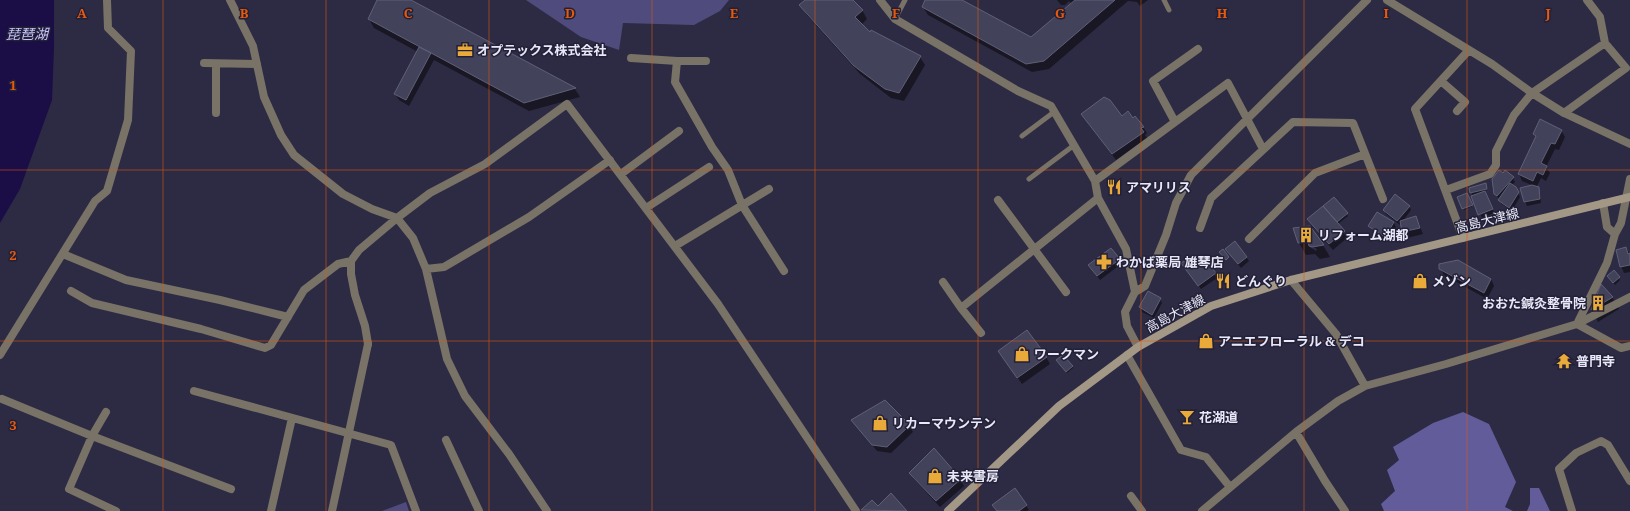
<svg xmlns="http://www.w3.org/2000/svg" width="1630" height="511" viewBox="0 0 1630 511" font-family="'Noto Serif','Noto Sans JP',serif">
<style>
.green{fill:#4f4b7d}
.forest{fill:#625c9b}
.water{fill:#1b0d46}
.shadow{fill:#0007;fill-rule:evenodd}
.building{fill:#43425b;stroke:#605f79}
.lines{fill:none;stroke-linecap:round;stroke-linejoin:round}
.service{stroke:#797267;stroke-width:5}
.minor{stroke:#797267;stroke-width:8}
.tertiary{stroke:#797267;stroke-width:8}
.secondary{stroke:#a39786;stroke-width:8}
.grid{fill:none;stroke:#e8590c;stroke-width:1;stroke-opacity:0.55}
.labels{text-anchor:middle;stroke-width:3;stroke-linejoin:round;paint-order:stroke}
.poi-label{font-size:13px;font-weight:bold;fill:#e9e8f8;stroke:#232138;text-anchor:start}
.street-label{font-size:13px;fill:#e9e8f8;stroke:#232138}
.water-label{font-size:14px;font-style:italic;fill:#c7c5fc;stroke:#232138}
.grid-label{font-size:13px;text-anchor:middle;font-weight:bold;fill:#e8590c;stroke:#232138;stroke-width:3;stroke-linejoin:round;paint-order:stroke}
</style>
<rect width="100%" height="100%" fill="#2d2b43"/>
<path class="green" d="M526,0H729L720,11L694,25L623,23L619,50L581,37Z
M406,502L409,511H382Z"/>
<path class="forest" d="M1463,412L1489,424L1516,482L1505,507L1513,511H1384L1381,504L1395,491L1387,470L1399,460L1393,447L1433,423Z
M1530,488H1539L1550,511H1527L1530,504Z"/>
<path class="water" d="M0,0H54V47L52,100L20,189L0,223Z"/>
<path class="shadow" d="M378,0H409L575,89L580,97L529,111L434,60L409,106L399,100L395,94L418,52L374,28L369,19Z
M807,0H852L862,10L867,19L861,25L870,33L920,57L925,65L904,101L891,98L860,74L806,14L801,5Z
M926,0H960L1031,39L1072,4L1069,1L1065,5H1061L1057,0H1148L1140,6L1137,2L1128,1L1049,69L1032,72L928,15L923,7Z
M1082,114L1133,119L1143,127L1147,133L1145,135L1147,138L1116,160Z
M1561,130L1565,137L1559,150L1555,149L1546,167L1550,173L1546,181L1541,178L1536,188L1540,192L1541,203L1527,206L1525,201L1534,186L1522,181L1519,174L1536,138L1534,134Z
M1513,178L1515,182L1512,185L1515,187L1520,197L1512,211L1502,204L1495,193Z
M1486,186L1487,190L1485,191L1494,213L1482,218L1470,189Z
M1467,194L1473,206L1464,210L1458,198Z
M1334,198L1348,216L1338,224L1347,238L1333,250L1312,226L1308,220Z
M1409,206L1411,210L1403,221L1416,217L1423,234L1407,238L1401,223L1400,225L1386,214L1384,210Z
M1378,213L1394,223L1396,227L1388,240L1372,230L1370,226Z
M1309,227L1323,245L1330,257L1320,259L1315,254L1306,255L1299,243ZM1310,245L1317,249L1316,251L1310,247Z
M1626,248L1630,254V272L1624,273L1621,266Z
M1229,253L1246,257L1249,261L1241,268Z
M1119,260L1121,264L1100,280L1092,269Z
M1206,262L1217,278L1201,289L1185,267L1196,263L1202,264Z
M1440,268L1491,279L1494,286L1487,299L1444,275Z
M1614,271L1620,280L1615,285L1609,278Z
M1601,286L1612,297L1619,309L1598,322L1592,310Z
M1160,299L1162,303L1154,318L1142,312L1140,307Z
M1003,357H1046L1050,364L1022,384Z
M1059,362L1072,366L1073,368L1067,373Z
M853,421L909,426L913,432L891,453L877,451Z
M910,473L960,479L964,486L940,507L914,479Z
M1015,490L1029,510L1027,511H997Z
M891,495L906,511L863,510L872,501L878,507Z"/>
<path class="building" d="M377,0H411L576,88L524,103L368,19Z
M805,0H853L863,10L855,17L870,32L871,30L921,56L899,93L885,89L854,66L799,5Z
M925,0H962L1031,37L1075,0H1115L1044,61L1026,64L922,7Z
M419,47L431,53L406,100L394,94Z
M1104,97L1110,100L1122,116L1128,111L1133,118L1135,116L1144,127L1141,128L1144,132L1112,154L1081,114Z
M1540,119L1562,130L1555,144L1551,143L1541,163L1547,166L1543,175L1537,172L1533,181L1518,174L1536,136L1533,134Z
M1499,170L1503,173L1505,170L1514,177L1497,196L1494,194L1492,179Z
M1486,183L1487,189L1470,193L1469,188Z
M1510,183L1516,187L1519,192L1509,208L1498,200Z
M1532,185L1539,187L1540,199L1524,202L1520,188Z
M1485,191L1493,209L1478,215L1471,196Z
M1467,193L1473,205L1462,209L1457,197Z
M1395,194L1410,206L1397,221L1383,210Z
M1334,197L1348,213L1337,222L1323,206Z
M1323,206L1345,231L1329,244L1307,219Z
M1377,212L1394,222L1385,237L1368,226Z
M1416,216L1420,228L1402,232L1400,221Z
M1310,226L1324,245L1312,247L1309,246L1308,242L1298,243L1293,228Z
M1235,241L1247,257L1238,264L1225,249Z
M1626,247L1628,254L1630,253V265L1620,267L1616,250Z
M1111,248L1120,259L1097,276L1088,265Z
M1223,249L1229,257L1226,260L1219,252Z
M1192,256L1197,262L1200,259L1202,263L1206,260L1216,273L1198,286L1181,263Z
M1458,260L1491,279L1484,293L1439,269V264Z
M1614,270L1620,277L1613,283L1607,276Z
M1601,284L1613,297L1591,310Z
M1148,291L1161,298L1152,315L1139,307Z
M1027,330L1047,357L1017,378L998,351Z
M1063,355L1073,366L1066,372L1056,360Z
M885,400L910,425L887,447L872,445L851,420Z
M934,448L961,479L936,501L909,473Z
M1015,488L1027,505L1019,511H997L992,505Z
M891,493L907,511L861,510L872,500L878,506Z"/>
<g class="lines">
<path class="service" d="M1164,0L1169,10
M895,19L905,0
M1022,136L1054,112
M1029,179L1073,146"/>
<path class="minor" d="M230,0L253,46L264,97L281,135L294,155L343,194L372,209L397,218L413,238L426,269L447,359L465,396L509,454L547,511
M880,0L895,19L1018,91L1051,106L1095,181L1098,198L1126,249L1135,292L1125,312L1127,326L1138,347
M1387,0L1492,64L1532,93L1564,113L1630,144
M631,58L677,61L675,82L712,147L728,170L742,205L784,271
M677,61H706
M204,63L257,64
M1441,81L1465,102L1457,111
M216,113V64
M1564,113L1626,68L1605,43L1600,17L1587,0
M1175,122L1153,81L1198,49
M621,174L679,131
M1095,181L1228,83L1263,149
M1446,190L1490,174L1496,165V151L1514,115L1532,93L1605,43
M998,200L1066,292
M1603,203L1607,227L1615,234
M646,208L709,167
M1200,228L1211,198L1293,122L1353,123L1383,199
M1463,238L1415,109L1469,50
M1249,239L1315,173L1365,154
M675,246L769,189
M63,254L126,280L220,300L288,317
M426,269L444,267L529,217L610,160
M1291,280L1336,334L1365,386
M943,282L961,308L1098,198
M71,291L92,303L201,329L265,348L271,345L304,290L338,264L351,261
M1135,292L1145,286L1166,235L1176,203L1191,175L1367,0
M961,308L981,333
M1577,324L1607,263L1615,234L1621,223L1630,179
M1577,324L1621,348L1630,346
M368,344L365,326L355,295L351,274V261L359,250L397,218L430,193L485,164L567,104L718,304L856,511
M0,355L95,201L107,191L128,120L131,51L108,28L107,0
M1127,355L1181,450L1206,457L1230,487
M194,391L391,445L416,511
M2,399L92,436L231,489
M106,412L92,436L69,489L116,511
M1296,432L1325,481L1345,511
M446,440L479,511
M1131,496L1142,511
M271,511L292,418
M1202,511L1296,432L1338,401L1365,386L1446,364L1577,324L1630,297
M1572,511L1559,469L1576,453L1601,441L1608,445L1630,481"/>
<path class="tertiary" d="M332,511L368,344"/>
<path class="secondary" d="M948,511L1059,406L1138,347L1211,306L1291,280L1630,197"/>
</g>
<path class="grid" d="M163,0V511M326,0V511M489,0V511M652,0V511M815,0V511M978,0V511M1141,0V511M1304,0V511M1467,0V511M0,170H1630M0,341H1630"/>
<defs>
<g id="office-bare" transform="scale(1.2)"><path d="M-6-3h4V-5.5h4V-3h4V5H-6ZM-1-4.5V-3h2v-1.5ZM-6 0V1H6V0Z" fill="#eaaa39" stroke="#232138" stroke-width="2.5" paint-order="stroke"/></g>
<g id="restaurant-bare" transform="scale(1.2)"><path d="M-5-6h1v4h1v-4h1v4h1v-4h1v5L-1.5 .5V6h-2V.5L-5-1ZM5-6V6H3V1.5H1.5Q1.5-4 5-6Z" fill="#eaaa39" stroke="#232138" stroke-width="2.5" paint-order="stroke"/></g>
<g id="building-bare" transform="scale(1.2)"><path d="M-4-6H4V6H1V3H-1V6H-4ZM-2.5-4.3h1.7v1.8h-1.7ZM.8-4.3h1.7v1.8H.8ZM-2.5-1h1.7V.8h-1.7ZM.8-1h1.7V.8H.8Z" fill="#eaaa39" stroke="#232138" stroke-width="2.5" paint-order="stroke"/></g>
<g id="pharmacy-bare" transform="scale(1.2)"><path d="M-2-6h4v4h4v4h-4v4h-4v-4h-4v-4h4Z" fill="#eaaa39" stroke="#232138" stroke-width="2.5" paint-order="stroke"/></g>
<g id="shop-bare" transform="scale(1.2)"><path d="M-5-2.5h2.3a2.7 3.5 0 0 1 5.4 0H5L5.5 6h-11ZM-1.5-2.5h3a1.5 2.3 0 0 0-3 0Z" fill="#eaaa39" stroke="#232138" stroke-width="2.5" paint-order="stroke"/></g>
<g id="temple-bare" transform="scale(1.2)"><path d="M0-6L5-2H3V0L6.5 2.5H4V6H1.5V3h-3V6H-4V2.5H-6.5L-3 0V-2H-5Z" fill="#eaaa39" stroke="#232138" stroke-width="2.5" paint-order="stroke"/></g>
<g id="bar-bare" transform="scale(1.2)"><path d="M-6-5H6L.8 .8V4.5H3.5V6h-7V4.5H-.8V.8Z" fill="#eaaa39" stroke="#232138" stroke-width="2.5" paint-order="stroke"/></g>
</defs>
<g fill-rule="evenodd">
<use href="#office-bare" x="465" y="50"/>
<use href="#restaurant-bare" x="1114" y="187"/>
<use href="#building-bare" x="1306" y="235"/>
<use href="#pharmacy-bare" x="1104" y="262"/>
<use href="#restaurant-bare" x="1223" y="281"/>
<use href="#shop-bare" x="1420" y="281"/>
<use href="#building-bare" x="1598" y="303"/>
<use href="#shop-bare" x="1206" y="341"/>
<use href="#shop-bare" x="1022" y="354"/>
<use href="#temple-bare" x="1564" y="361"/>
<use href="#bar-bare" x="1187" y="417"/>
<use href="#shop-bare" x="880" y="423"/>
<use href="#shop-bare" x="935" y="476"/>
</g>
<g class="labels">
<g class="poi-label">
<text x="477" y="55">オプテックス株式会社</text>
<text x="1126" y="192">アマリリス</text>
<text x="1318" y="240">リフォーム湖都</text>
<text x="1116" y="267">わかば薬局 雄琴店</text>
<text x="1235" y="286">どんぐり</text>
<text x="1432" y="286">メゾン</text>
<text x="1586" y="308" text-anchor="end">おおた鍼灸整骨院</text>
<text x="1218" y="346">アニエフローラル &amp; デコ</text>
<text x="1034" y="359">ワークマン</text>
<text x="1576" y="366">普門寺</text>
<text x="1199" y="422">花湖道</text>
<text x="892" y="428">リカーマウンテン</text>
<text x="947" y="481">未来書房</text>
</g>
<g class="street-label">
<text transform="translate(1487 220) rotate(-14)" y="5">高島大津線</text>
<text transform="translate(1175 313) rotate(-28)" y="5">高島大津線</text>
</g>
<g class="water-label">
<text x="27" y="39">琵琶湖</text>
</g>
</g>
<g class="grid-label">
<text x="82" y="18">A</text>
<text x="244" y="18">B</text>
<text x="408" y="18">C</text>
<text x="570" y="18">D</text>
<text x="734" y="18">E</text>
<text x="896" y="18">F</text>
<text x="1060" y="18">G</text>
<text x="1222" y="18">H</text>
<text x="1386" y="18">I</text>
<text x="1548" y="18">J</text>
<text x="13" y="90">1</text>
<text x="13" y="260">2</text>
<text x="13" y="430">3</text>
</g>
</svg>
